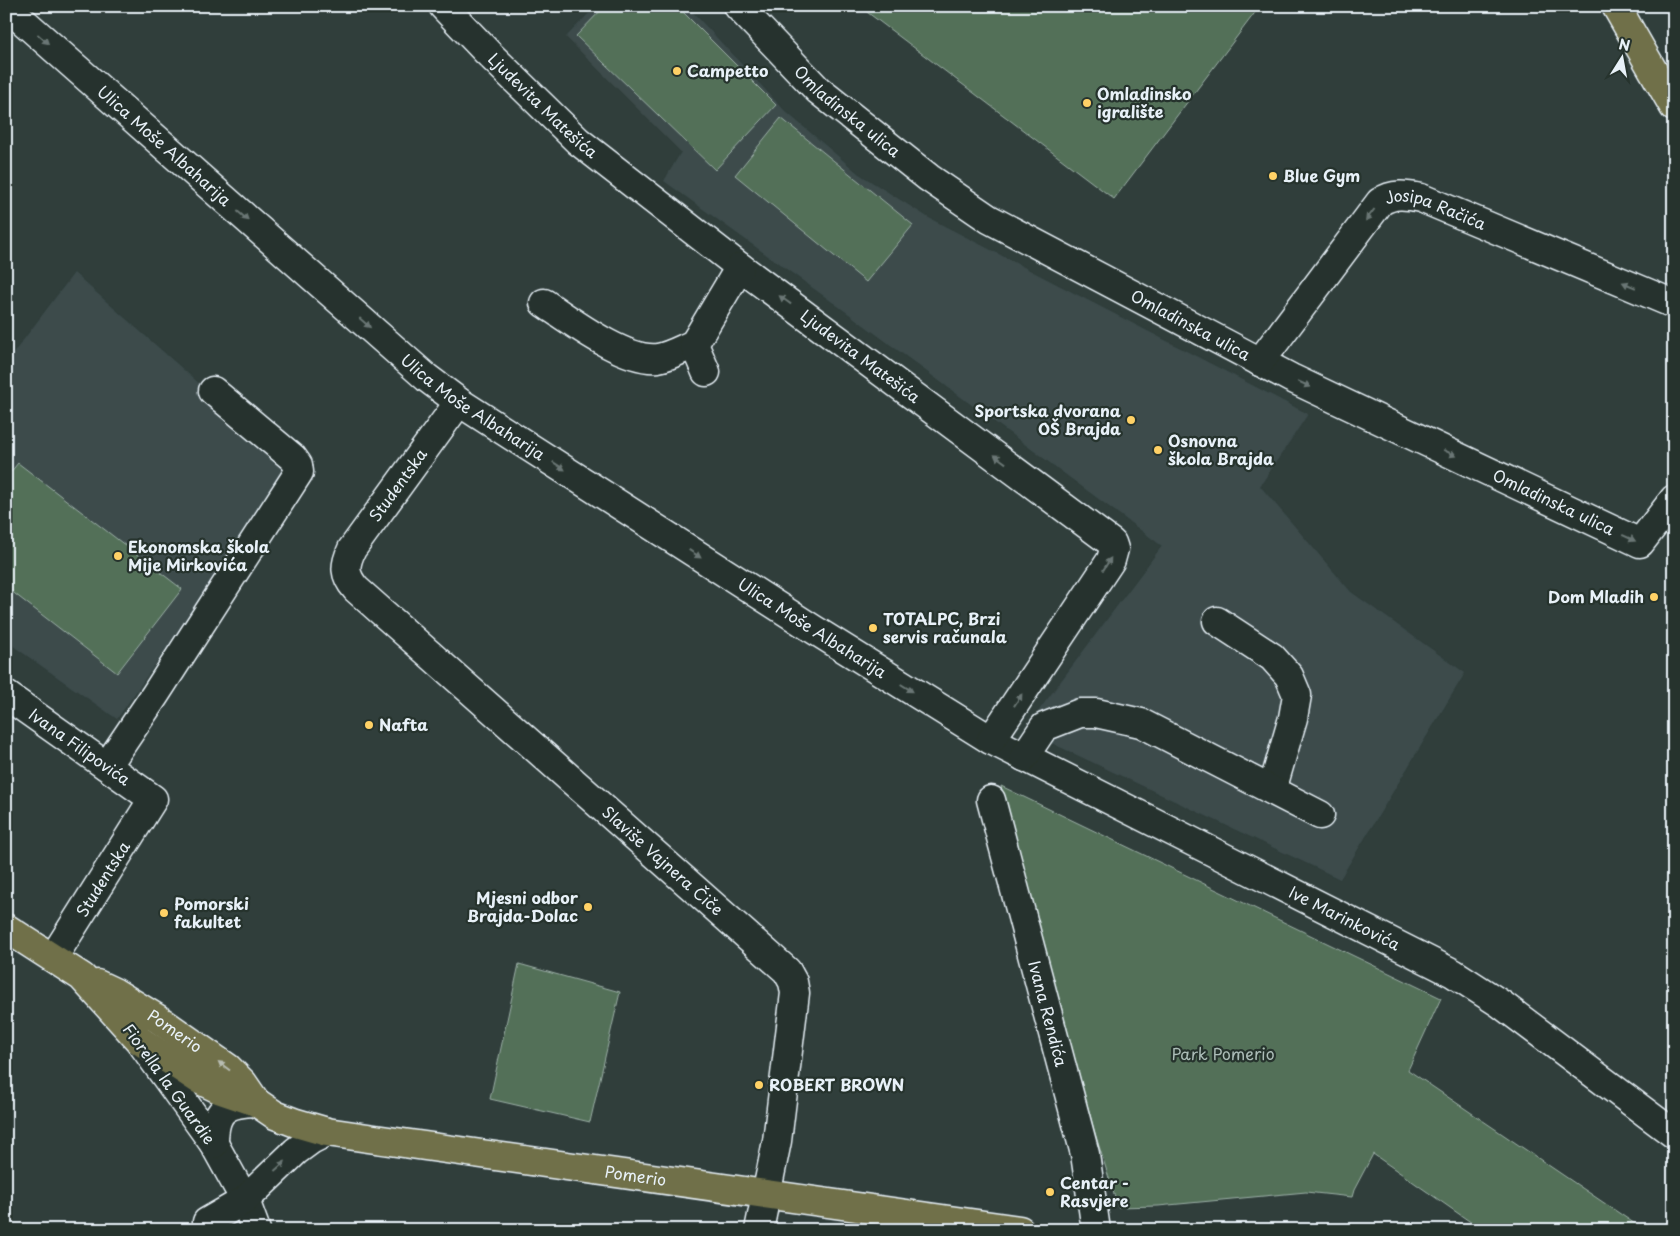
<svg xmlns="http://www.w3.org/2000/svg" width="1680" height="1236" viewBox="0 0 1680 1236" font-family="'Playpen Sans',sans-serif">
<style>
.built{fill:#3c4b4c}
.green{fill:#527058;stroke:#9db0a8}
.lines{fill:none;stroke-linecap:round;stroke-linejoin:round}
.minor-casing{stroke:#e8f1f8;stroke-width:31}
.major-casing{stroke:#e8f1f8;stroke-width:31}
.minor{stroke:#26332d;stroke-width:28}
.major{stroke:#70704a;stroke-width:28}
.oneway{fill:#6a7674}
.oneway2{fill:#b8bdb2}
.poi-dot{fill:#ffd166;stroke:#26332d;stroke-width:2}
.labels{text-anchor:middle;stroke-width:4.5;stroke-linejoin:round;paint-order:stroke}
.poi-label{font-size:16px;font-weight:bold;fill:#e8f1f8;stroke:#26332d;text-anchor:start}
.street-label{font-size:16px;fill:#e8f1f8;stroke:#26332d}
.park-label{font-size:16px;fill:#acbdb8;stroke:#26332d}
</style>
<rect width="100%" height="100%" fill="#303e3b"/>
<filter id="ink" filterUnits="userSpaceOnUse"><feTurbulence type="fractalNoise" baseFrequency=".02" numOctaves="2"/><feDisplacementMap in="SourceGraphic" scale="10" xChannelSelector="R" yChannelSelector="G"/><feConvolveMatrix kernelMatrix="1 2 1 2 8 2 1 2 1" color-interpolation-filters="sRGB"/></filter>
<g filter="url(#ink)">
<path class="built" d="M596,6H687L786,112L859,174L929,218L1308,414L1260,486L1351,592L1465,673L1340,879L1043,739L1028,725L1162,546L849,314L664,181L681,152L566,37Z
M74,273L288,462L290,471L117,719L6,641V363Z"/>
<path class="green" d="M605,6H677L776,105L715,170L576,36Z
M859,6H1260L1114,199Z
M781,118L913,225L866,282L735,175Z
M18,463L182,589L117,673L6,587V478Z
M1001,786L1441,998L1408,1070L1644,1230H1482L1373,1154L1354,1190L1352,1197L1306,1192L1158,1206L1118,1207L1094,1130Z
M519,964L620,992L590,1122L490,1099Z"/>
<g class="lines">
<g class="minor-casing">
<g id="minor">
<path id="s1" d="M6,6L427,378L459,402L813,629L991,740L1453,973L1501,1004L1674,1134"/>
<path id="s2" d="M443,6L487,52L578,141L740,267L1112,543L1114,549L1111,560L991,740"/>
<path id="s3" d="M738,6L818,90L929,178L989,219L1291,378L1640,543L1674,499"/>
<path d="M544,303C571,321 625,362 658,358C670,356 682,349 694,344"/>
<path id="s4" d="M1260,362L1380,202C1393,193 1406,195 1421,198L1674,304"/>
<path d="M706,372L694,344L740,267"/>
<path id="s5" d="M459,402L352,549C344,566 344,575 356,589L787,971L793,982L795,993L777,1141L759,1230"/>
<path d="M1217,621L1272,657L1289,676L1297,695L1293,718L1272,790"/>
<path id="s6" d="M6,695L153,799L53,958"/>
<path d="M1024,757L1044,727L1080,713H1096L1141,723L1320,815"/>
<path d="M107,766L155,695L299,472L298,465L293,458L213,391"/>
<path id="s7" d="M991,800L1085,1154L1096,1230"/>
<path d="M140,1041L214,1144L245,1200L256,1230"/>
<path d="M214,1144C214,1111 224,1103 256,1102"/>
<path d="M207,1222L245,1200L296,1151L311,1140L327,1132"/>
</g>
</g>
<g class="major-casing">
<g id="major">
<path d="M1616,6L1674,107"/>
<path id="s8" d="M6,928L82,977L139,1040L198,1079L221,1090L256,1102L275,1115L296,1123L327,1132L368,1138L1020,1230"/>
<path id="s9" d="M97,984L114,992L158,1019L228,1068L243,1083L256,1102"/>
</g>
</g>
<use href="#minor" class="minor"/>
<use href="#major" class="major"/>
</g>
<defs><path id="oneway-solid" d="M-6-.8H1V-3.2L6.5 0L1 3.2V.8H-6Z" transform="scale(1.25)"/></defs>
<g class="oneway">
<use href="#oneway-solid" transform="translate(43 39) rotate(41)"/>
<use href="#oneway-solid" transform="translate(1370 215) rotate(127)"/>
<use href="#oneway-solid" transform="translate(243 216) rotate(41)"/>
<use href="#oneway-solid" transform="translate(1629 285) rotate(-157)"/>
<use href="#oneway-solid" transform="translate(785 300) rotate(-144)"/>
<use href="#oneway-solid" transform="translate(365 323) rotate(41)"/>
<use href="#oneway-solid" transform="translate(1304 384) rotate(25)"/>
<use href="#oneway-solid" transform="translate(1450 453) rotate(25)"/>
<use href="#oneway-solid" transform="translate(1000 459) rotate(-144)"/>
<use href="#oneway-solid" transform="translate(559 466) rotate(33)"/>
<use href="#oneway-solid" transform="translate(1629 538) rotate(25)"/>
<use href="#oneway-solid" transform="translate(695 554) rotate(33)"/>
<use href="#oneway-solid" transform="translate(1107 564) rotate(-58)"/>
<use href="#oneway-solid" transform="translate(907 688) rotate(32)"/>
<use href="#oneway-solid" transform="translate(1018 700) rotate(-57)"/>
<use href="#oneway-solid" transform="translate(280 1166) rotate(-42)"/>
</g>
<use class="oneway2" href="#oneway-solid" transform="translate(224 1066) rotate(-143)"/>
</g>
<g class="poi-dot">
<circle cx="677" cy="71" r="5"/>
<circle cx="1087" cy="103" r="5"/>
<circle cx="1273" cy="176" r="5"/>
<circle cx="1131" cy="420" r="5"/>
<circle cx="1158" cy="450" r="5"/>
<circle cx="118" cy="556" r="5"/>
<circle cx="1654" cy="597" r="5"/>
<circle cx="873" cy="628" r="5"/>
<circle cx="369" cy="725" r="5"/>
<circle cx="588" cy="907" r="5"/>
<circle cx="164" cy="913" r="5"/>
<circle cx="759" cy="1085" r="5"/>
<circle cx="1050" cy="1192" r="5"/>
</g>
<g class="labels">
<g class="poi-label">
<text x="687" y="77">Campetto</text>
<text x="1097" y="100">Omladinsko<tspan x="1097" dy="18">igralište</tspan></text>
<text x="1283" y="182">Blue Gym</text>
<text x="1121" y="417" text-anchor="end">Sportska dvorana<tspan x="1121" dy="18">OŠ Brajda</tspan></text>
<text x="1168" y="447">Osnovna<tspan x="1168" dy="18">škola Brajda</tspan></text>
<text x="128" y="553">Ekonomska škola<tspan x="128" dy="18">Mije Mirkovića</tspan></text>
<text x="1644" y="603" text-anchor="end">Dom Mladih</text>
<text x="883" y="625">TOTALPC, Brzi<tspan x="883" dy="18">servis računala</tspan></text>
<text x="379" y="731">Nafta</text>
<text x="578" y="904" text-anchor="end">Mjesni odbor<tspan x="578" dy="18">Brajda-Dolac</tspan></text>
<text x="174" y="910">Pomorski<tspan x="174" dy="18">fakultet</tspan></text>
<text x="769" y="1091">ROBERT BROWN</text>
<text x="1060" y="1189">Centar -<tspan x="1060" dy="18">Rasvjere</tspan></text>
</g>
<g class="street-label">
<text dy="6" stroke="none"><textPath href="#s2" startOffset="141">Ljudevita Matešića</textPath></text>
<text dy="6" stroke="none"><textPath href="#s3" startOffset="152">Omladinska ulica</textPath></text>
<text dy="6" stroke="none"><textPath href="#s1" startOffset="211">Ulica Moše Albaharija</textPath></text>
<text dy="6" stroke="none"><textPath href="#s4" startOffset="259">Josipa Račića</textPath></text>
<text dy="6" stroke="none"><textPath href="#s3" startOffset="558">Omladinska ulica</textPath></text>
<text dy="6" stroke="none"><textPath href="#s2" startOffset="546">Ljudevita Matešića</textPath></text>
<text dy="6" stroke="none"><textPath href="#s1" startOffset="616">Ulica Moše Albaharija</textPath></text>
<text transform="translate(398 485) rotate(-54)" y="6">Studentska</text>
<text dy="6" stroke="none"><textPath href="#s3" startOffset="962">Omladinska ulica</textPath></text>
<text dy="6" stroke="none"><textPath href="#s1" startOffset="1021">Ulica Moše Albaharija</textPath></text>
<text dy="6" stroke="none"><textPath href="#s6" startOffset="90">Ivana Filipovića</textPath></text>
<text dy="6" stroke="none"><textPath href="#s5" startOffset="635">Slaviše Vajnera Čiče</textPath></text>
<text transform="translate(103 879) rotate(-58)" y="6">Studentska</text>
<text dy="6" stroke="none"><textPath href="#s1" startOffset="1628">Ive Marinkovića</textPath></text>
<text dy="6" stroke="none"><textPath href="#s7" startOffset="221">Ivana Rendića</textPath></text>
<text dy="6" stroke="none"><textPath href="#s9" startOffset="91">Pomerio</textPath></text>
<text transform="translate(169 1084) rotate(54)" y="6">Fiorella la Guardie</text>
<text dy="6" stroke="none"><textPath href="#s8" startOffset="698">Pomerio</textPath></text>
</g>
<g class="park-label">
<text x="1223" y="1060">Park Pomerio</text>
</g>
</g>
<rect width="1680" height="1236" fill="none" stroke="#26332d" stroke-width="25"/>
<rect x="12" y="12" width="1655" height="1211" fill="none" stroke="#e8f1f8" stroke-width="2" filter="url(#ink)"/>
<g transform="translate(1622 58) rotate(11)" stroke="#26332d" stroke-width="4" paint-order="stroke">
<path d="M0-4L9 19L0 12L-9 19Z" fill="#e8f1f8"/>
<text y="-8" font-size="14" font-weight="bold" text-anchor="middle" fill="#e8f1f8">N</text>
</g>
</svg>
